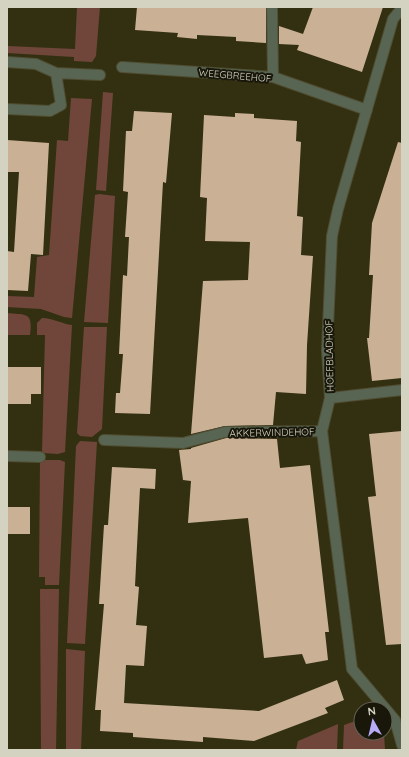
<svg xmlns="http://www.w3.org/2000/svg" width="409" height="757" viewBox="0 0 409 757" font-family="Quicksand,sans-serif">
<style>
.green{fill:#70463b}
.building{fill:#cab196}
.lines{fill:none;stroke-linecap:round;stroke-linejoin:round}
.minor-casing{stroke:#504d32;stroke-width:12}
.minor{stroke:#576552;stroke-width:10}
.labels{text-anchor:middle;stroke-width:4;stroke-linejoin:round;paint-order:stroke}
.street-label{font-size:10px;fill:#d4d3c2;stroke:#18170a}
</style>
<rect width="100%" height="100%" fill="#333012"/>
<path class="green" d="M77,7H100L96,56L92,62L74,61V57L7,53V46L75,49Z
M103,92L113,93L106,191L96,190Z
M71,98L92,99L72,318L64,317L41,309L7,307V296L34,297L37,257L49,255L57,140L68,141Z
M99,194L115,196L108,323L84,322L95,195Z
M7,313C27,315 33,312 30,335H7Z
M42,318C53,318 62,324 72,325L65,452L58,454L42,453L45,335H37V323Z
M84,327H107L102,429L92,437L80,436L77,433Z
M80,441L97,442L85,644L67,643L76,446Z
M40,460H60L65,462L59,585H45V577H39Z
M40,589H59L56,750H41Z
M66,649L85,651L81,750H66Z
M361,719V733H384L385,750H343L344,725Z
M338,724L337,750H296L298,741Z"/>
<path class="building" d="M137,7H266V43L236,41V37L217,36L197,35V39L177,37L178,33L135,30Z
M313,7H383L362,72L297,50L299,45L279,44V26L303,34Z
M134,111L172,113L166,183L163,182L150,414L115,413L116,393H120L123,354H119L120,334L123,275L127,276L129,237H125L128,192L123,191L126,131H132Z
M235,113L254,114V118L297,121L296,141L301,142L297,216L303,217L301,255L313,256L307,345L306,394L276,392L273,425L225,426L191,434L203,281L248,280L250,242L205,241L207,198L200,197L204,115L235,117Z
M7,140L49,143L43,255L31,254L28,291L7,290V251L14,252L19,172H7Z
M398,142L402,143V378L372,381L367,338H369L373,275H369L372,223Z
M7,367H41V394H31V404H7Z
M402,431V644L386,645L368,497L376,496L369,434Z
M226,438L277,439L280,468L310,465L329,632H325L328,660L306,664L302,654L264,658L248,518L188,523L191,481L183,480L179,450L191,449V448Z
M112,467L156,469L155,489L140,488L136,566L135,586L139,587L136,625L147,626L144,666L126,665L124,703L259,711L337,680L344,700L325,708L328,713L254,741L203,737V742L133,737V733L100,731L101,710H95L104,604H99L104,525H108Z
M7,507H30V534H7Z"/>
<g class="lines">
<g class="minor-casing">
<path id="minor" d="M272,7L273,77
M402,8L393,19L338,209L332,236L327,350L330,398L322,431L352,669L395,720L402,745
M7,62L36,64L56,73L100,75
M122,67L273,77L367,110
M7,109L50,111L61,105L56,73
M330,398L402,390
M104,440L183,443L225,432L322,431
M7,456L40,457"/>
</g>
<use href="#minor" class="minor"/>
</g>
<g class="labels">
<g class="street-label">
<text transform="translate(235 75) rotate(5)" y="4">WEEGBREEHOF</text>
<text transform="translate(329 356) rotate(-91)" y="4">HOEFBLADHOF</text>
<text transform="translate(272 432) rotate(-1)" y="4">AKKERWINDEHOF</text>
</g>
</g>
<rect width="409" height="757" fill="none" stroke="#d4d3c2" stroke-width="16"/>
<g transform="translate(373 721) rotate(352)"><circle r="19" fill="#18170a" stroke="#636254"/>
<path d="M0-3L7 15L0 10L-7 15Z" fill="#b8abf7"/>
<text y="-6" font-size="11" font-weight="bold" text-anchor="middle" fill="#d4d3c2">N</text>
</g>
</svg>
